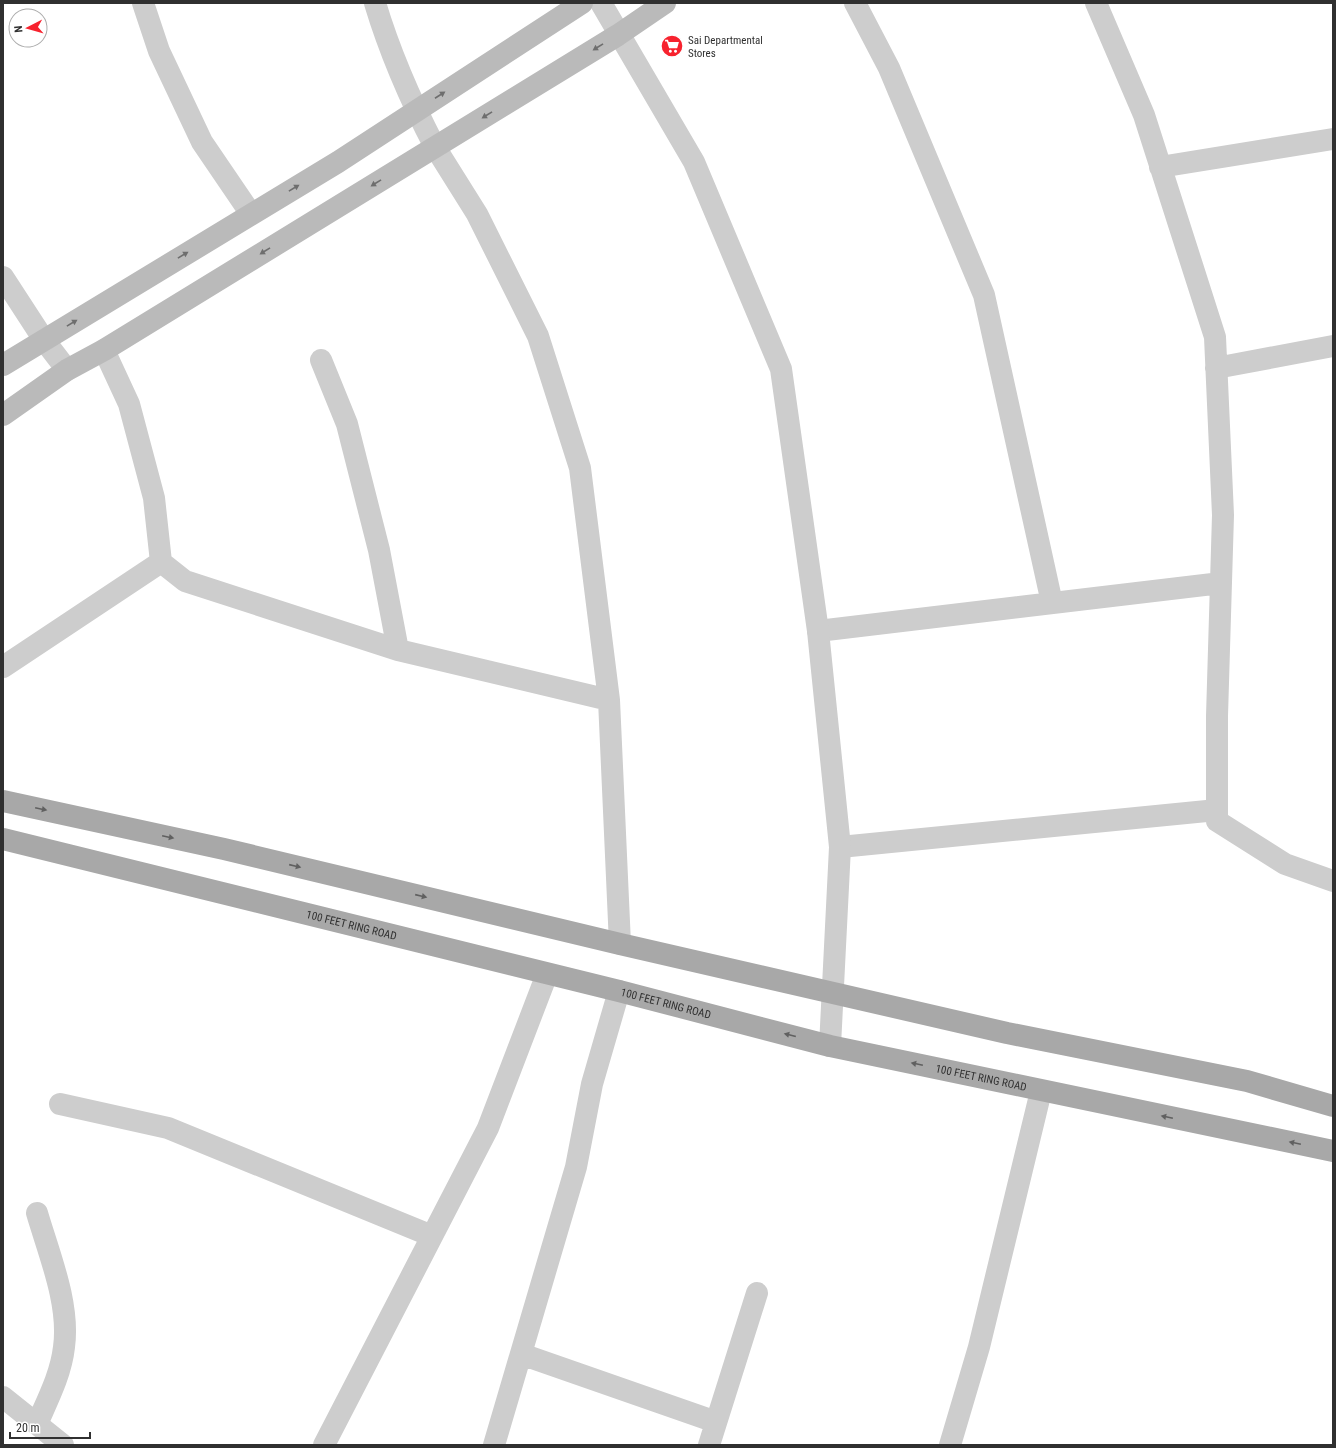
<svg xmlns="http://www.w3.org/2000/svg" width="1336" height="1448" viewBox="0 0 1336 1448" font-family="'Roboto Condensed',sans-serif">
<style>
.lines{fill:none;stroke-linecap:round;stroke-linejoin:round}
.minor{stroke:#cdcdcd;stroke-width:22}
.tertiary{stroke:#cdcdcd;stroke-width:22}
.secondary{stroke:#bababa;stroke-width:22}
.primary{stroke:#a8a8a8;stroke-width:22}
.oneway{fill:#6e6e6e}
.oneway2{fill:#606060}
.labels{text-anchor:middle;stroke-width:4;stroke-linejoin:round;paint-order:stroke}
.poi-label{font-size:11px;fill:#303030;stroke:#fff;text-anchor:start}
.street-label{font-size:11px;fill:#303030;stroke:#fff}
</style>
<rect width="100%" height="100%" fill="#fff"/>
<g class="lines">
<path class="minor" d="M143,3L159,51L202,142L251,214
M855,3L889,68L984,295L1052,603
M1096,3L1144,115L1215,337L1223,515L1217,716V821L1285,864L1333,881
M435,147L477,214L538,336L580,468L609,700L620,944
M1160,167L1333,139
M3,277L44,340L67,370
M104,350L129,404L154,498L161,562L185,581L398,650L609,700
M321,360L347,424L379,550L398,650
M1216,368L1333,346
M818,631L1221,583
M3,667L161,562
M840,847L1217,810
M60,1104L168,1128L432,1236
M521,1354L716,1422
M3,1397L63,1445
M37,1424C48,1399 61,1374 64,1347C70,1304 49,1254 37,1213
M324,1445L488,1128L547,974
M494,1445L576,1167L592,1084L619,991
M709,1445L757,1293
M950,1445L979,1347L1041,1091"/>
<path class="tertiary" d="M375,3C390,53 411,101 435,147
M601,3L694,162L781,369L818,631L840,847L830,1046"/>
<path class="secondary" d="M3,365L338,162L582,3
M3,415L67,370L104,350L618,35L665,3"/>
<g class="primary">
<path d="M3,801L224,849L620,944L1007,1033L1247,1081L1333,1106"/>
<path id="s1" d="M3,839L619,991L830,1046L1333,1151"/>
</g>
</g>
<defs><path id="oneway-solid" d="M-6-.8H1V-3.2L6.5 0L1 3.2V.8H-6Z"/></defs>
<g class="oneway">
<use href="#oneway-solid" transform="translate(598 47) rotate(148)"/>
<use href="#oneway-solid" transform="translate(440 95) rotate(-33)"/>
<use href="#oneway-solid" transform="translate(487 115) rotate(148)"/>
<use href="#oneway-solid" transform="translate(376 183) rotate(148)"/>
<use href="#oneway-solid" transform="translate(294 188) rotate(-31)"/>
<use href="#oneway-solid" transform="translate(265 251) rotate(148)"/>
<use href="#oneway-solid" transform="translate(183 255) rotate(-31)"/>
<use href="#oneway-solid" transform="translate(72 323) rotate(-31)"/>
</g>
<g class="oneway2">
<use href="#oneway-solid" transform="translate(41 809) rotate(12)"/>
<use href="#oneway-solid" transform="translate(168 837) rotate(12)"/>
<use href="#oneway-solid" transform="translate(295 866) rotate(13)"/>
<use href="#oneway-solid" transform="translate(421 896) rotate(13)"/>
<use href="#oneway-solid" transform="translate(790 1035) rotate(-166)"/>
<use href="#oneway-solid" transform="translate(917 1064) rotate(-168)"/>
<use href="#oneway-solid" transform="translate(1167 1117) rotate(-168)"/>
<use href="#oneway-solid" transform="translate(1295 1143) rotate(-168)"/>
</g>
<defs>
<g id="supermarket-disc" transform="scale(1.15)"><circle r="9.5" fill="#f7222e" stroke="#fff"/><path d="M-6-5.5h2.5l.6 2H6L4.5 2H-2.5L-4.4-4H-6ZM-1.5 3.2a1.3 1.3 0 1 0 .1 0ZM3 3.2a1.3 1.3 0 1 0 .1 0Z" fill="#fff"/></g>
</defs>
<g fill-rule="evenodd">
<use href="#supermarket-disc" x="672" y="46"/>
</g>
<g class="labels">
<g class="poi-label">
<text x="688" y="44">Sai Departmental<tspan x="688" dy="13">Stores</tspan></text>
</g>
<g class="street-label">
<text dy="4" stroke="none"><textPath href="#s1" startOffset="359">100 FEET RING ROAD</textPath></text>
<text dy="4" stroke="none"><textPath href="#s1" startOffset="683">100 FEET RING ROAD</textPath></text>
<text dy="4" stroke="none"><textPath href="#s1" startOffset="1007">100 FEET RING ROAD</textPath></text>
</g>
</g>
<rect width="1336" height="1448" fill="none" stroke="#303030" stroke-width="8"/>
<g transform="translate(28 28) rotate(264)"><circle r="19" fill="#ffffff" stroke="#acacac"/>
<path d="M0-3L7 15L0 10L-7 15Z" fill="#f7222e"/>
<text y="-6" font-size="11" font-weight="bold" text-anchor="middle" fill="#303030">N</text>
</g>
<path d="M10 1432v6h80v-6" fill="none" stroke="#303030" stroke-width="2"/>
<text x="16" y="1432" font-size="12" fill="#303030" stroke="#ffffff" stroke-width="3" paint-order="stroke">20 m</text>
</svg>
